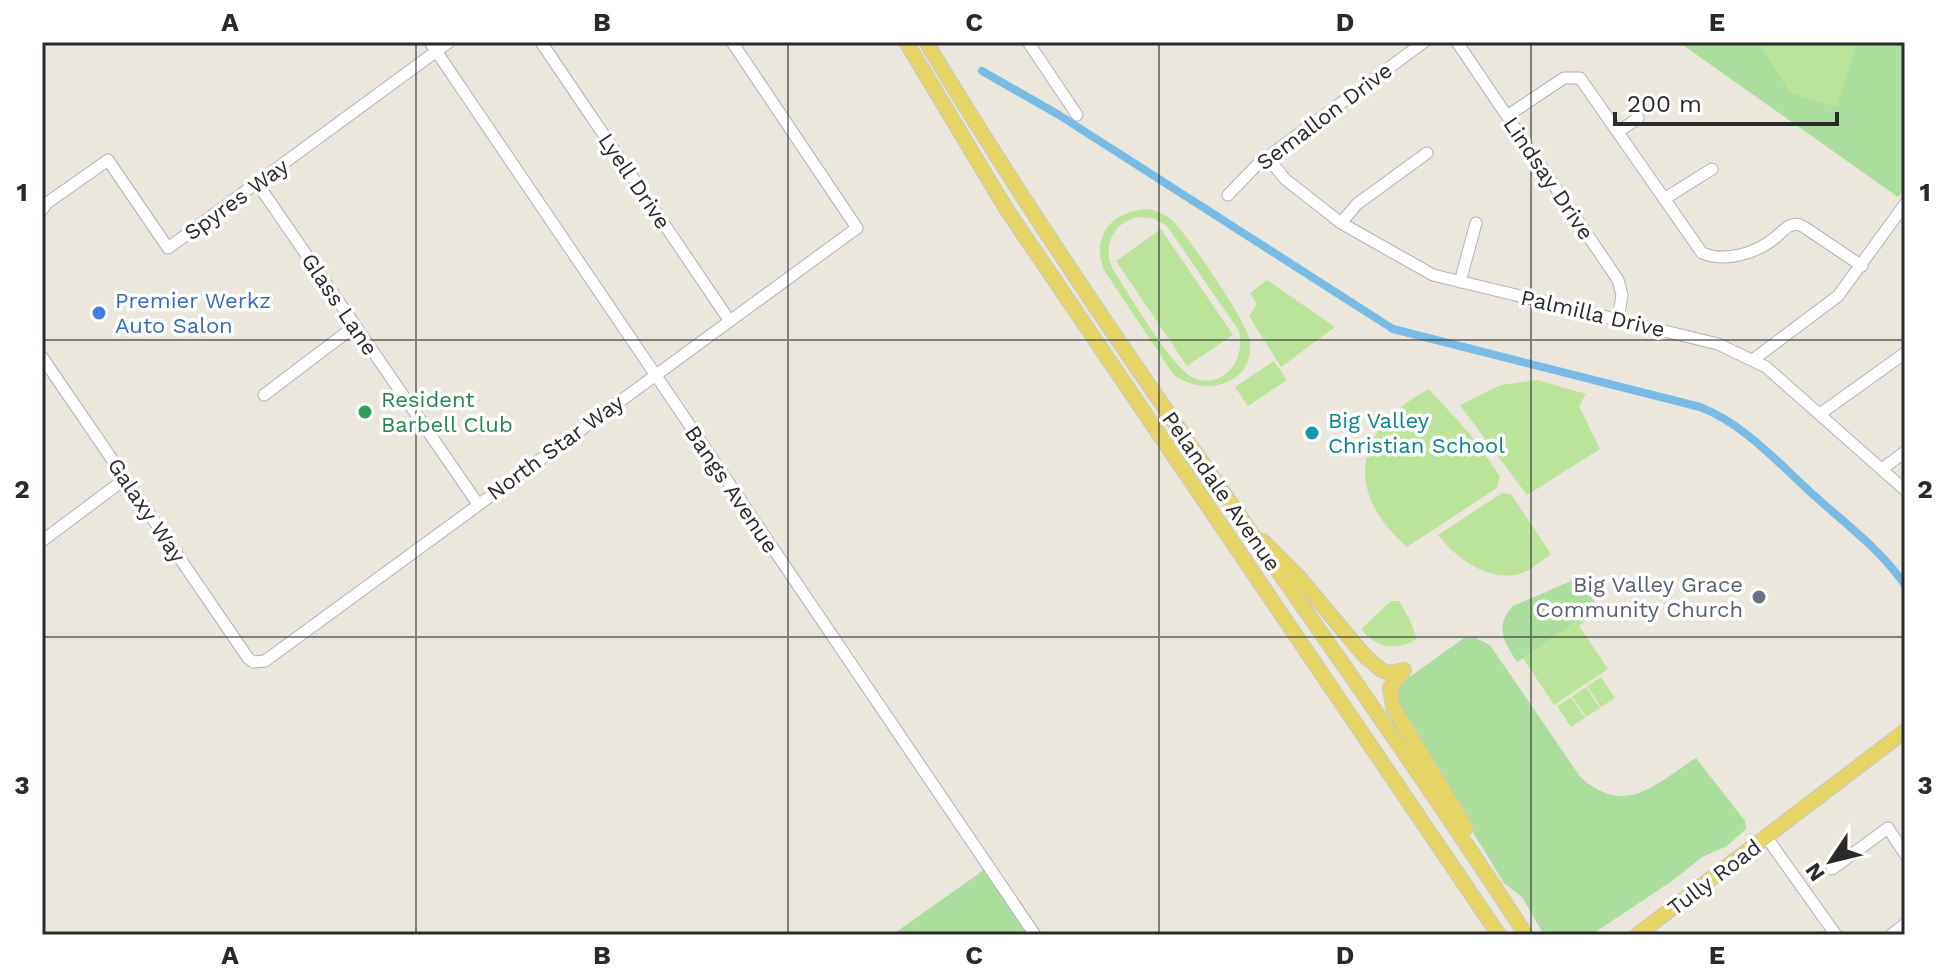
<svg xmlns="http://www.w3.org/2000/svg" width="1947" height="977" viewBox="0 0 1947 977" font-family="'Work Sans',sans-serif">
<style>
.green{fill:#acde9d}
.pitch{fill:#bce49a;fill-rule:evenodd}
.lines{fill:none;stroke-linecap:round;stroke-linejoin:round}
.canal{stroke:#78bce5;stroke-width:8}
.minor-casing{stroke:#b0b2bd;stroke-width:13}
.major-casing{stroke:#c8c8c8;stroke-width:16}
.minor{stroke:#fff;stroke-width:11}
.major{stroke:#e6d667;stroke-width:14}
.grid{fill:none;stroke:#2a2a2a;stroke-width:2;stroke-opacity:0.55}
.shop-dot{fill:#3f7fe0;stroke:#fff;stroke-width:3}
.leisure-dot{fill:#2e9e5b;stroke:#fff;stroke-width:3}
.culture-dot{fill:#0f9aa8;stroke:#fff;stroke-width:3}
.worship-dot{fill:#6b7280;stroke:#fff;stroke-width:3}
.labels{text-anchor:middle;stroke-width:7;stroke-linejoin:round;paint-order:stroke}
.street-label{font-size:22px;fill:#2a2a2a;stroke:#fff}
.shop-label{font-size:22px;fill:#366cbe;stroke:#fff;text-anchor:start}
.leisure-label{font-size:22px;fill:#27864d;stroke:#fff;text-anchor:start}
.culture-label{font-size:22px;fill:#0d838f;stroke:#fff;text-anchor:start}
.worship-label{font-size:22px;fill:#5b616d;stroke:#fff;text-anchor:end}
.neatline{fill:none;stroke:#2a2a2a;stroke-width:3}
.grid-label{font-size:26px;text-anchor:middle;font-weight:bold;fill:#2a2a2a}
</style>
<rect width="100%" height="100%" fill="#ebe7dd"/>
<path class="green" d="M1905,42V187L1898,197L1680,43Z
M1578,578L1598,607L1517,662C1504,641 1494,627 1513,606Z
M1474,637L1490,645L1581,778C1627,817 1655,784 1696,758L1745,821L1746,829L1727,846L1702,857L1672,881L1591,935H1544L1522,897L1504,883L1398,709L1395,692L1408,678L1464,638Z
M988,867L1035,935H892Z"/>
<path class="pitch" d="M1762,42H1858L1837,107L1790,93L1761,46Z
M1149,209C1157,211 1165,214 1171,219C1187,234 1244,318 1249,338C1258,383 1205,400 1173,374L1104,270C1090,234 1114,210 1149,209ZM1137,217L1152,218L1167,226L1239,331C1246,358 1225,390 1194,378C1173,370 1127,291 1112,268C1103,246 1113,223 1137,217Z
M1161,229L1233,335L1187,366L1116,261Z
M1267,280L1335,327L1281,367L1249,316L1257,304L1250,293Z
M1274,361L1287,380L1248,406L1235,387Z
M1537,380L1586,394L1579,406L1600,449L1527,495L1460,405L1501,385Z
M1429,389L1469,433L1500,476L1497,488L1407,547C1342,490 1355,428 1429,389Z
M1502,493L1511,494L1551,554C1541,561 1530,571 1519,574C1488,582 1456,558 1438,535Z
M1391,601H1399L1409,618L1417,639C1396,652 1376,648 1361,629Z
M1588,614L1590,617L1579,626L1608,669L1554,705L1523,658Z
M1601,677L1615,698L1601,707L1587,686Z
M1586,687L1600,708L1586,717L1572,696Z
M1571,697L1585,718L1571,727L1557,706Z"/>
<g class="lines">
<path class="canal" d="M982,71L1059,115L1393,329L1700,407C1745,424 1781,466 1817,498C1847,525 1882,551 1905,585"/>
<g class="minor-casing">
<path id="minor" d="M430,42L1035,935
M541,42L729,320
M1028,42L1077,115
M1457,42L1618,280L1622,295L1618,319
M1507,116L1564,78H1580L1702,253C1726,263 1757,253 1776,237C1781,233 1785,227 1792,225C1798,223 1799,225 1804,227L1862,266
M1618,132L1638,118
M1268,158L1285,179L1341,223L1433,275L1718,344L1766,367L1905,490
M257,183L478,504
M1228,195L1257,165L1424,42
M1664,199L1712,169
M42,210L47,203L108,160L168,248L449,42
M1341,223L1357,204L1427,153
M1460,282L1476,223
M42,357L248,658L253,662L265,661L857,228L732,42
M1754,359L1838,296L1905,204
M264,395L355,326
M1820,414L1905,353
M1882,469L1905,452
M42,541L125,479
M1767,838L1836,935
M1832,869L1888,828L1905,854
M1891,935L1905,924"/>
</g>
<g class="major-casing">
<path id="major" d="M906,42L1005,207L1499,935
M926,42C1111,350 1331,634 1526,935
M1263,541L1297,575L1364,655L1381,670L1389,673L1404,670
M1404,670L1390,688L1393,707L1466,828
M1637,935L1905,731"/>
</g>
<use href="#minor" class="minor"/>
<use href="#major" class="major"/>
</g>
<path class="grid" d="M416,42V935M788,42V935M1159,42V935M1531,42V935M42,340H1905M42,637H1905"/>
<circle class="shop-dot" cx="99" cy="313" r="8"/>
<circle class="leisure-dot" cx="365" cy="412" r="8"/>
<circle class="culture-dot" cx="1312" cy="433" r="8"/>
<circle class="worship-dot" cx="1759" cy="597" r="8"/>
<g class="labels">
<g class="street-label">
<text transform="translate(1324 116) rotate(-37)" y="8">Semallon Drive</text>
<text transform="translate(1549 178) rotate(56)" y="8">Lindsay Drive</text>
<text transform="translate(635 181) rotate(56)" y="8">Lyell Drive</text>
<text transform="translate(236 199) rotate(-36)" y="8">Spyres Way</text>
<text transform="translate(340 304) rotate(56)" y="8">Glass Lane</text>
<text transform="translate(1593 313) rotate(13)" y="8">Palmilla Drive</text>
<text transform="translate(555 447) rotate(-36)" y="8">North Star Way</text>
<text transform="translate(732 489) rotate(56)" y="8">Bangs Avenue</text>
<text transform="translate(1222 491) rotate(55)" y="8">Pelandale Avenue</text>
<text transform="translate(147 510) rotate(56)" y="8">Galaxy Way</text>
<text transform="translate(1714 877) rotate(-37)" y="8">Tully Road</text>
</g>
<g class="shop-label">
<text x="115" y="308">Premier Werkz<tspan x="115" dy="25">Auto Salon</tspan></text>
</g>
<g class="leisure-label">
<text x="381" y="407">Resident<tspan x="381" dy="25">Barbell Club</tspan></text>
</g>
<g class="culture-label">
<text x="1328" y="428">Big Valley<tspan x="1328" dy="25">Christian School</tspan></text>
</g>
<g class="worship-label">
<text x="1743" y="592">Big Valley Grace<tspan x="1743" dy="25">Community Church</tspan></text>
</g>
</g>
<rect width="1947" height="977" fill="none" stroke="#ffffff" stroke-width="88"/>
<g transform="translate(1831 861) rotate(235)" stroke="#ffffff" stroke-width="6" paint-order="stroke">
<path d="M0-6L14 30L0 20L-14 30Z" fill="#2a2a2a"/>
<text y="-12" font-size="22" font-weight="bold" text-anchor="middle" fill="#2a2a2a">N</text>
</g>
<path d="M1615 112v12h222v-12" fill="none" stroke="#2a2a2a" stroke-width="4"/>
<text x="1627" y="112" font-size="24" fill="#2a2a2a" stroke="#ffffff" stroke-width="6" paint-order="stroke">200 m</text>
<rect x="44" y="44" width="1859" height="889" class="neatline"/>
<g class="grid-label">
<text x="230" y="31">A</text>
<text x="602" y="31">B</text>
<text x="974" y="31">C</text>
<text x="1345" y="31">D</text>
<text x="1717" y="31">E</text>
<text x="22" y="201">1</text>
<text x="1925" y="201">1</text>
<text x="22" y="498">2</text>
<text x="1925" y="498">2</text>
<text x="22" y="794">3</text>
<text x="1925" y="794">3</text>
<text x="230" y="964">A</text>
<text x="602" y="964">B</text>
<text x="974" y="964">C</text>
<text x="1345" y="964">D</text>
<text x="1717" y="964">E</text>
</g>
</svg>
